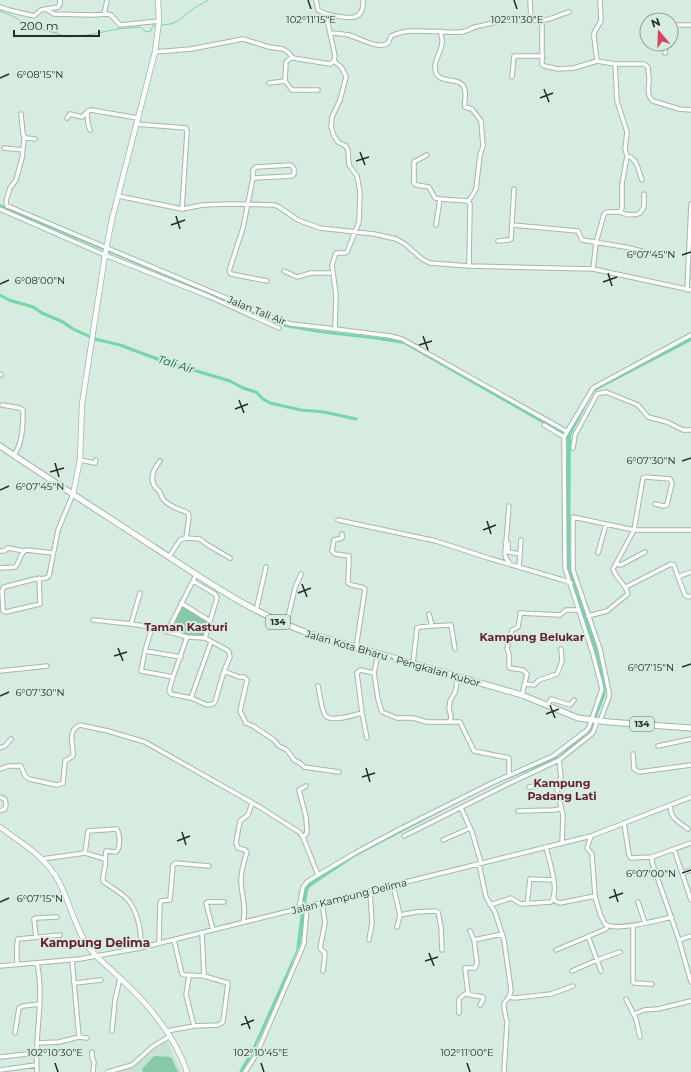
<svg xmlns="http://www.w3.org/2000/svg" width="691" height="1072" viewBox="0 0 691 1072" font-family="Montserrat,sans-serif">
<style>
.built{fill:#c6e2d3}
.green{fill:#87c8a7}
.water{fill:#73d7a7}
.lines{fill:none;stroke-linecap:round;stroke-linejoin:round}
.stream{stroke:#73d7a7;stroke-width:1}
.canal{stroke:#73d7a7;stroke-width:3}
.street-casing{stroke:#a2b7ac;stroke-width:5.5}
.secondary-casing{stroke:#a2b7ac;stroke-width:6}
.primary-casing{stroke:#a2b7ac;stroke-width:7}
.street{stroke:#fff;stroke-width:3.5}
.secondary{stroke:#fff;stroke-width:4.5}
.primary{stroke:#fff;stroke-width:5}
.ticks{fill:none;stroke:#252d28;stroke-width:1.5}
.labels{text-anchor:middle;stroke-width:4;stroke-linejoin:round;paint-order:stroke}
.shield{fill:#d7ece0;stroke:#5a665f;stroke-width:1}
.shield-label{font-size:9px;font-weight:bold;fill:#252d28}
.street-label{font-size:10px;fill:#252d28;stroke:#d7ece0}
.water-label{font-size:11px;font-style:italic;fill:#05583a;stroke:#d7ece0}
.neighbourhood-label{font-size:11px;font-weight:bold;fill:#67212e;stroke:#d7ece0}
.quarter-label{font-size:12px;font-weight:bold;fill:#67212e;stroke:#d7ece0}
.ticks-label{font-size:10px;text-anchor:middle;fill:#252d28;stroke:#d7ece0;stroke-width:4;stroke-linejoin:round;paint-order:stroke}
</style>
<rect width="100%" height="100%" fill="#d7ece0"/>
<path class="built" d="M167,1041L181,1072H117L135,1066L152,1049Z"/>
<path class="green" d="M181,603L210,621L205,638L167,632Z
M154,1056L171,1057L178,1072H143L142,1069Z"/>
<path class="water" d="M0,204L280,323L309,329L402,340L563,432V435L404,344L372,339L319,333L285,327L258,317L168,277L2,208L0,207Z
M691,338V341L593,392L571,435L570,561L572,572L598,651L606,688L605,696L592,729L560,758L493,785L448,808L356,856L310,887L308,890L301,942L275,1006L255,1048L252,1056L242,1072H239L252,1049L296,951L304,887L307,884L356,853L492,784L559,756L589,729L603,694V688L595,652L568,573L566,561L567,434L591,390Z"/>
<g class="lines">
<path class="stream" d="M0,11L17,18L21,22L36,28L56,33L66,37L88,35L117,29L141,27L146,32L151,31L153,25H156
M161,25C175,25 179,20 189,12C195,7 202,4 208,0"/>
<path class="canal" d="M0,295L9,300L33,307L42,313L63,322L73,329L95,339L120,345L160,360L230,381L243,388L256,392L263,399L270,403L301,410L324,412L356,419"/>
<g class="street-casing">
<path id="street" d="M316,0L318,10L326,14
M530,0L531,20
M0,7L9,10L34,16L41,10L58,7L60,4V0
M46,9L54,14L92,15L107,14L111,15L120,25L159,21
M104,14L107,0
M542,23V64L544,66L559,69L574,68L597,61L615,64H644L648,67C648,71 649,75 649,80C649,88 646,95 653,101L679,109L691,110
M542,23L544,20C554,19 560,14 569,12
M671,25H691
M440,31C441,35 443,39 442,43C441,54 432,62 436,73C441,85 463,75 465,91C466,96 464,102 465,107L472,109L481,121L483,146L480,155L476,189L472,196L468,201
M330,33C336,33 343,34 349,35C359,38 379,50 388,43L391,36C411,26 439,34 461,32C466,32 471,28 475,27C492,23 527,14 542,23
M665,44V53
M155,52L191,49L243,39L269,47L283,49L288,52L293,58L330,64L334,61L335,56L326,14C342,17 365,25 363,0
M597,61L594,37V33L601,21L600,0
M512,77L514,56H543
M285,81L292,90H318
M269,83L285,81L286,62L292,57
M87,113L88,124L90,130
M21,114L23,134L25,139
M67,118L70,114L82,117L88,111L91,110L138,118
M136,124L186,128L187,132L182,209
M35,139L26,138L24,140L22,158L16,180L10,188L6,201L7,206L10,207L278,320L291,324L335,329L336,295L332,265L336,253H345L347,252L359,222L360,192L357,176L349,165L348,150L346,146L338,142L334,136L331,127L332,117L340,100L346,77L344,72L341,67L334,61
M4,148L23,150
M427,155L414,162V183L416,185L429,187L435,198L440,199
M627,156C638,158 638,171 642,180
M253,178L292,176L294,174V169L292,166L290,165L256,167L253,170V178L243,228L229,271L231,274L267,281
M118,196L182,209L203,205L229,204L274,205L279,207L298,220L320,228L374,234L396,239L405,244L422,259L430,263L469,266L593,269L691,290
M0,209L105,255L208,296L279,328
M620,212C625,215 635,216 640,213L644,207V194
M436,225L440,199L468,201L470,204L469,266
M512,225L578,231L582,240L625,247L654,254
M498,241L509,240L511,239L514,189
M593,269L596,243L604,214L607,212H620L622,208V184L627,156L625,149L627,132L617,101L615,64
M284,271L297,277L311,273H333
M687,290L691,204
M335,329L390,336L402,339L566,431
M0,374L1,375
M597,394L606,392L638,405L648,417L667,422L683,430H691
M2,405L20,408L23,410C23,424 23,443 14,455
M544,425L564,437
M573,448L575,435L597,394
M80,460L95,463L96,460
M160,461C152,471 148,482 159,491C162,494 161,497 163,499C169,507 180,509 188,513L189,517L186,538
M509,506L505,554L506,558L511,565
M338,520L436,541L488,558L563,580L571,583
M342,534V538L334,540L332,551L335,554L349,556L348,583C352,587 361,585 365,589L356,648
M505,543H508V552L520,554
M0,551H4L8,548L24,551
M598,553L606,524
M169,557L180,540L186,538L200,539L206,544L230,558
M616,564L621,565L645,552
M519,567L521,540
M1,568L15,567C20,562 20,553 26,550L53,553
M678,577L685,595L688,597L691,596
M39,578L40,604L6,612L3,611L2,591L4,587L35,579C40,578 46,580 49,576L58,530L73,494
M193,581L215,594L217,598L205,638
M626,587L671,564L674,565L678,577L691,572
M181,603L210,621
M256,611L266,567
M520,613L560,615L566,610H579
M520,616L518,627L512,630L507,648L509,654V666L510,668L523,670L527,674L522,695
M588,616L607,611L628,594C626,584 616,579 613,569L634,530L643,478L646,477L670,479L672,483L667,505L664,506L655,504
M93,620L131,624L152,627
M131,624L140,593
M286,626L295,588L301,574
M432,626L451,625L455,649
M152,627L187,637L173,677L141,671L145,651Z
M167,632L196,575
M145,651L181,657
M378,654L374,673L378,699L382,712L397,718H413L427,722H460L474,751L509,758V775
M413,664L417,628L420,627L432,626L429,614
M0,671L47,666
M224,671L239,677H244L247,680L240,711L246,723L253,726L274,740L279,746L287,750L294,760L300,763L304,767L339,772
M173,677L169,691L171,694L191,698L207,705L213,704L215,702L224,671L230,657L229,652L227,650L205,638L187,637
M526,684L534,685L539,680L557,674L562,661L561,649
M318,686C320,694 321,708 325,715C330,723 354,715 362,713
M191,698L211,642
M547,706L551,699L570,705L574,700
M450,721L451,717L449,708L450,701L455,692L458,677
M600,721L609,697V692L600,649L573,570V517L634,530H691
M367,738L362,713L357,673L360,670L374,673
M658,746L691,739
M0,748L5,746L11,739
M633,754L634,769L639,772L691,765
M559,760L561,778L556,785L563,815L562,843
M0,769L9,766H21L25,776L29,779L57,785L63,783L65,761L73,756C74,745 66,731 80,725L108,731L145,742L258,806L299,832L303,837L318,875
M529,787L557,783
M0,797L5,799L6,805L5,809L0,811
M671,805C668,817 679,822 688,829
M461,808L472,832L481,863
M518,811L553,810L561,809
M624,823L629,855L631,858L652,857L691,843
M404,836L508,784L559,760L593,733L597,721
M591,836L587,848L592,854L595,896L600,914L605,924C616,932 658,920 672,917
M303,837L307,833L306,817L299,790L306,786
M443,840L470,828
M674,849L691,900
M85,853L88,831L117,829C120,835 121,847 116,852L106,851L105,859
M652,857V862L679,940L691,982
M42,859L85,853L105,859C107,867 102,873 103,881C110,887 119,891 126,898C137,908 143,934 140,948
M479,864L486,897L495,912L504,940L511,990L509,997L504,1003V1008L507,1022L504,1072
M682,873L691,870
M393,885L400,915L397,927
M554,898L555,901L560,903L595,896
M322,902L325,923L320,948L325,953L323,971
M638,902L645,923
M527,904L530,879L554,880
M490,905L511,898L521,904L551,902C560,890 549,861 546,847
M299,908L303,887L308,881L355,853L398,830L492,783L553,756L586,731L589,727L602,689L593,654L565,568L564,437L593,388L691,335
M400,915L416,912L435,911L438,912L441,927L442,950
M243,922C247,905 241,896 241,880C241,871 244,861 247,852L245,850L238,848L236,843L240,821L248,815L252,803
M633,926V982L634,983L652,984
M213,930L206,903L208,902H224
M470,931L474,940
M202,933L204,976
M588,936L601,971
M36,937L34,919L36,918L57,917
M369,940L372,923L370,891
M679,940L691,936
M159,943L160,903L161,901L170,900L173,865L175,863L209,866
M556,950L606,929L607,926
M72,960L79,1037
M17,964C17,958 16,944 18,939L60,935
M0,966L80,959L140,948L591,836L691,797
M572,971L597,960L620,952
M189,976L186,995L194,1026
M75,983L101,980
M468,994L465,968H475L477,963L474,940L502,934
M509,997L515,998L551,994L573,986
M626,999L636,1019L640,1037
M459,1013V999L465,994L483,997V1000L480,1005
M634,1014L644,1010L658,1009L691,1001
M112,1031L115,1000L120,978
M167,1031L194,1026L218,1025L223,1022L228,983L204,976L185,975L182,974L174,940
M15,1033L19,1008L23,1006L40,1004
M37,1043L59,1042L79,1037L87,1038
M92,1052V1058L94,1062L93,1072
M0,1057L36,1053
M0,1070L36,1065
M37,1072C34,1035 45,999 37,963
M108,1072L132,1065L152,1047L170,1036
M245,1072L256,1055L301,951L304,943L307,906"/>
</g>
<g class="secondary-casing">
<path id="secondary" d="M73,494L80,460L82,404L105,255L112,219L155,52L159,21L158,0
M0,827C21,843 45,856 58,880C70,902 75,929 90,949C99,960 111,969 121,979C149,1005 175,1035 187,1072"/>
</g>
<g class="primary-casing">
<path id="primary" d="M0,446C52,481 105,515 157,549C206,581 255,615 311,634L522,695L578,718L609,722L691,728"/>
</g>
<use href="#street" class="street"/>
<use href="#secondary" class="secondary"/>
<use href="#primary" class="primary"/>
</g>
<path class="ticks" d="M308,0L311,9M514,0L517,9M0,78L9,74M544,89L549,102M540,98L553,93M360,152L365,165M356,161L369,157M176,216L180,229M171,225L185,220M682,255L691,252M608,273L612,286M603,282L617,277M0,284L9,280M423,336L428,350M419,345L432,341M239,400L244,413M235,409L248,404M682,461L691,458M55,463L59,477M50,472L64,468M0,490L9,486M487,521L491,534M483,530L496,525M302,584L307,597M298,593L311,588M118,648L123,661M114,656L127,652M682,667L691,664M0,696L9,692M550,705L555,718M546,714L559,709M366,768L370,782M362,777L375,773M182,832L186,845M177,841L190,836M682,873L691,870M614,889L618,902M609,898L623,893M0,902L9,898M429,953L434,966M425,961L438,957M245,1016L250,1029M241,1025L254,1020M55,1063L58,1072M261,1063L264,1072M467,1063L470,1072"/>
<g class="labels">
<g class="shield">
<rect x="266" y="615" width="24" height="14" rx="3"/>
<rect x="630" y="717" width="24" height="14" rx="3"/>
</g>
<g class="shield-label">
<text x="278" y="625">134</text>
<text x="642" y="727">134</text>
</g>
<g class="street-label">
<text transform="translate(257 310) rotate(22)" y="4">Jalan Tali Air</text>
<text transform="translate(393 658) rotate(16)" y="4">Jalan Kota Bharu - Pengkalan Kubor</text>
<text transform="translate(349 896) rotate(-14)" y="4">Jalan Kampung Delima</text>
</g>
<g class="water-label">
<text transform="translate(176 364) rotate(17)" y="4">Tali Air</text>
</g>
<g class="neighbourhood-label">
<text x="186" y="631">Taman Kasturi</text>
<text x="532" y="641">Kampung Belukar</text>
<text x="562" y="787">Kampung<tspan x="562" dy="13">Padang Lati</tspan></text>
</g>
<g class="quarter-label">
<text x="95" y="947">Kampung Delima</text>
</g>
</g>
<g class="ticks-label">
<text x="311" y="23">102°11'15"E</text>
<text x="517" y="23">102°11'30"E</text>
<text x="40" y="78">6°08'15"N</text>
<text x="651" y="258">6°07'45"N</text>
<text x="40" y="284">6°08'00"N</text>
<text x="651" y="464">6°07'30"N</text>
<text x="40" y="490">6°07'45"N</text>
<text x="651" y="671">6°07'15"N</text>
<text x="40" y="696">6°07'30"N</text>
<text x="651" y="877">6°07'00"N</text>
<text x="40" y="902">6°07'15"N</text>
<text x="55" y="1056">102°10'30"E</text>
<text x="261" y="1056">102°10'45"E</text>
<text x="467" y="1056">102°11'00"E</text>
</g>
<g transform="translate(659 32) rotate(341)"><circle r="19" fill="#d7ece0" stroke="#90a096"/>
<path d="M0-3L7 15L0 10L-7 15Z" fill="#d44462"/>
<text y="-6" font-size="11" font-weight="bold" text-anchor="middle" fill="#252d28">N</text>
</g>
<path d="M14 30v6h85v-6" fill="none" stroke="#252d28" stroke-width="2"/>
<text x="20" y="30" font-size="12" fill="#252d28" stroke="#d7ece0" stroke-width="3" paint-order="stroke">200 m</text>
</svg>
